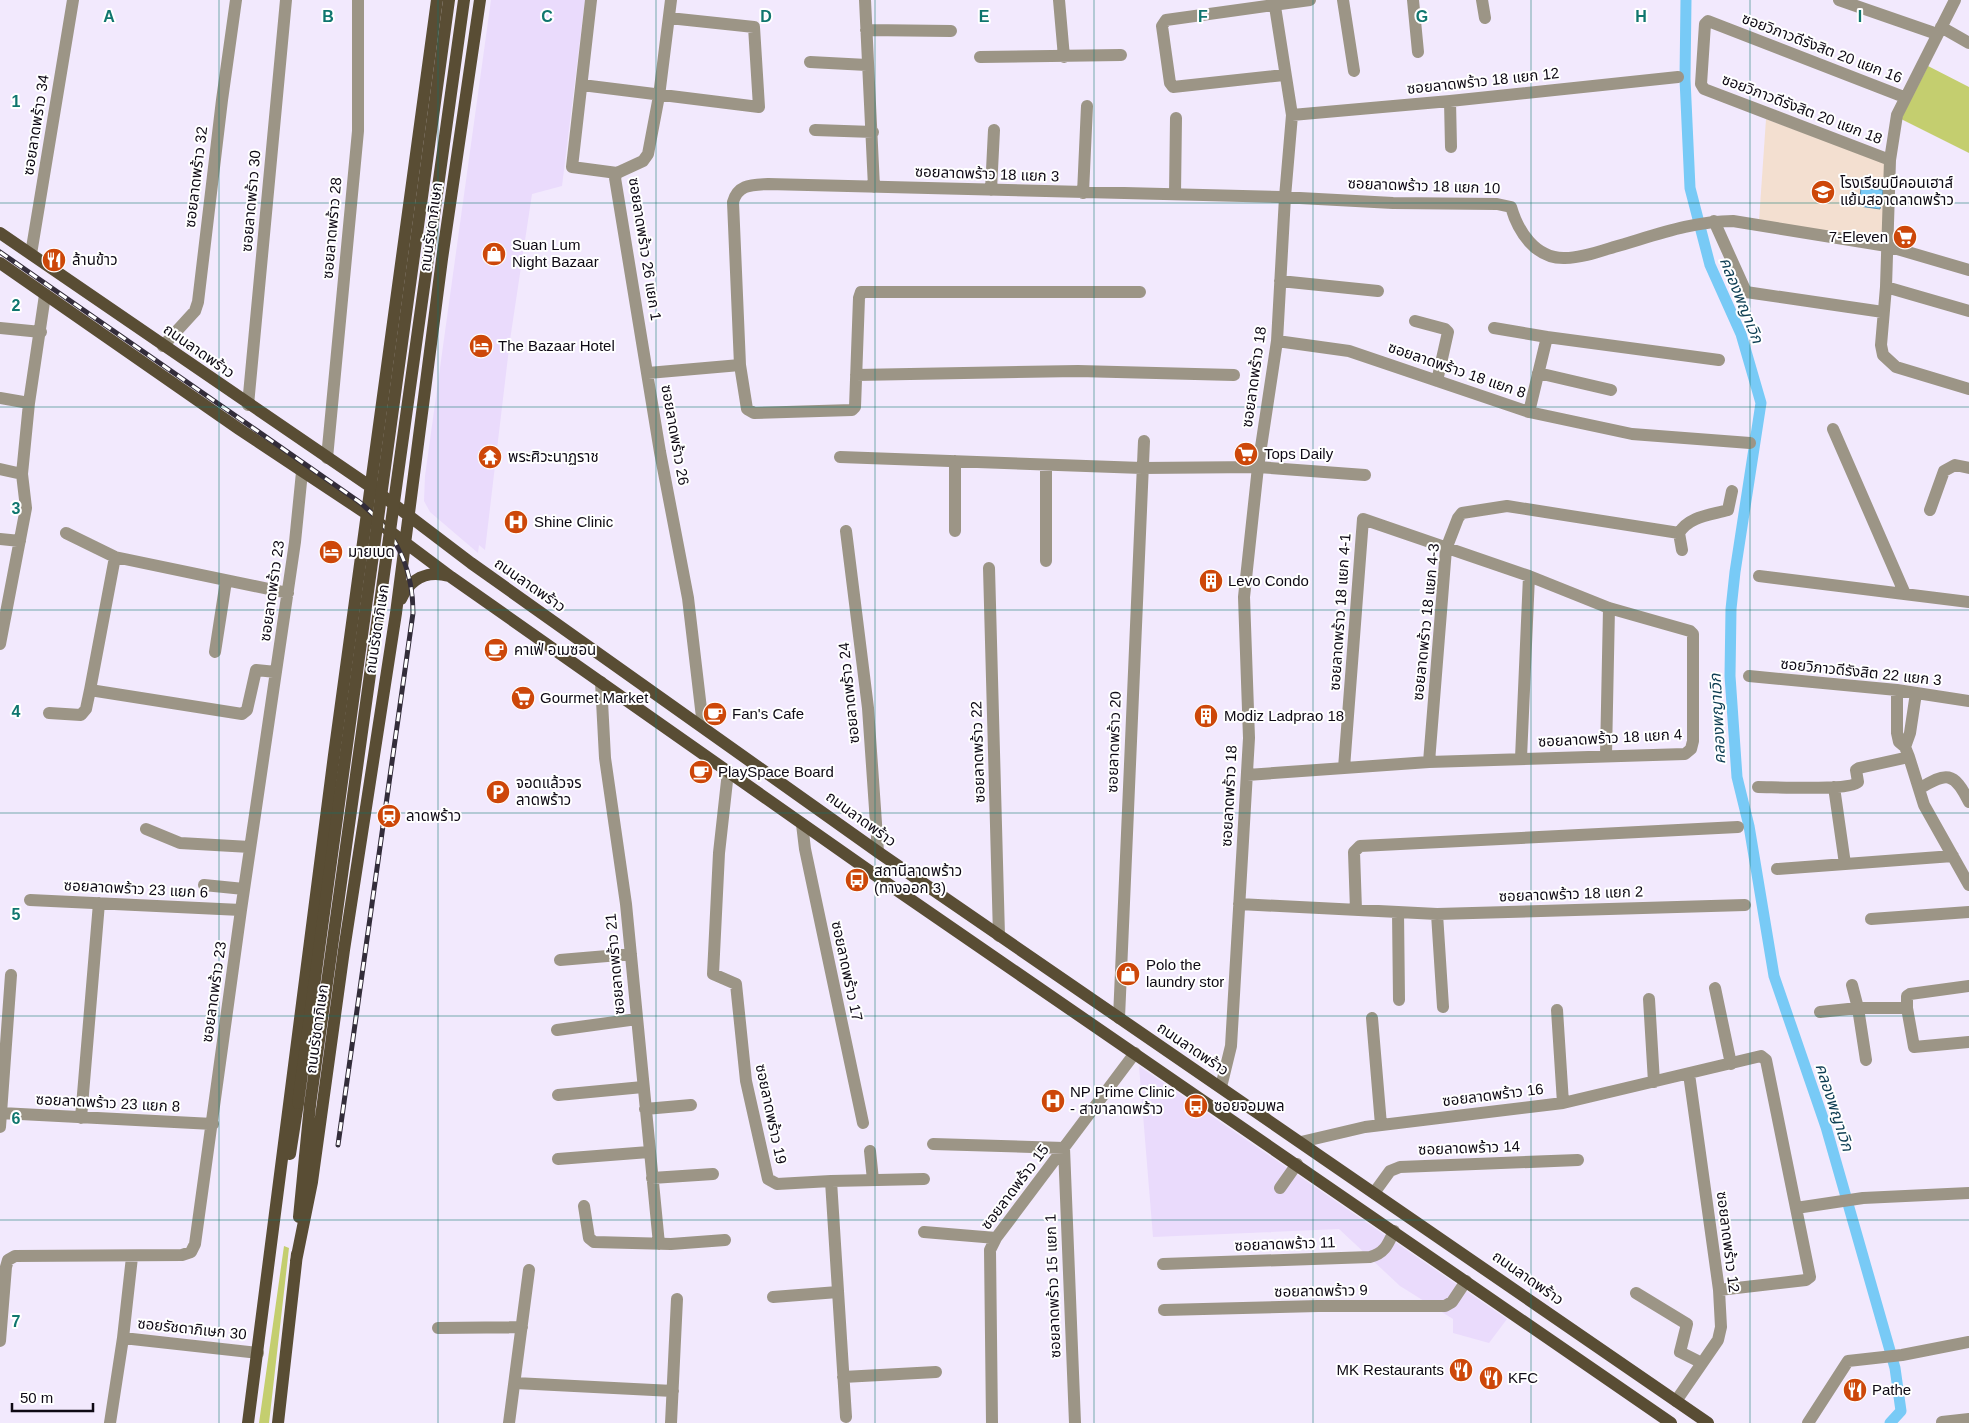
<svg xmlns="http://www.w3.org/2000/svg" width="1969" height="1423" viewBox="0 0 1969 1423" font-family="Helvetica,'Noto Sans Thai',sans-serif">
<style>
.built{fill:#eadbfc}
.education{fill:#f3dfd0}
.green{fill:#c4ce6f}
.water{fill:#78caf6;stroke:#5890b2}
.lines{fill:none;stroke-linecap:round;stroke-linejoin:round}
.canal{stroke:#78caf6;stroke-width:11}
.minor{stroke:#9c9586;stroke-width:12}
.major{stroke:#594d34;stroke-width:12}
.rail-casing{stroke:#332d3a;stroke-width:5}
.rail{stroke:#fff;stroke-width:3;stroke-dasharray:9;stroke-linecap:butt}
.major-bridge{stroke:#594d34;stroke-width:12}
.grid{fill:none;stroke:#0f766e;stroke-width:1;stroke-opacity:0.55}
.labels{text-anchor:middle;stroke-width:4;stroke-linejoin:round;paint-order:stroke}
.street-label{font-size:15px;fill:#0e0914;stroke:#fff}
.poi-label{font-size:15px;fill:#0e0914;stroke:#fff;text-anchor:start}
.water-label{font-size:16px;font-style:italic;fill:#0d3d53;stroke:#fff}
.grid-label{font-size:16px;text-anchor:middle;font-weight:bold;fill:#0f766e;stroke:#fff;stroke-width:4;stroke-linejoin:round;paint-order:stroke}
</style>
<rect width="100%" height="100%" fill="#f2e9fd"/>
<path class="built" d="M491,0H585L562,186L532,194L510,340L485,550L479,545L478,553L430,512L424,501L425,476Z
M1139,1066L1507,1319L1489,1343L1453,1333V1319L1400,1286L1339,1229L1153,1237Z"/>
<path class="education" d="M1766,119L1885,163L1883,230L1874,238L1759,221Z"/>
<path class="green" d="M1928,66L1969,87V153L1901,119Z
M284,1246L289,1248L269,1423H259Z"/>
<path class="water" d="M1861,188L1883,190L1880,209L1859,206Z"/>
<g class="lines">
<path class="canal" d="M1686,0L1685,79L1690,188L1710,265L1741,334L1761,403L1735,572L1731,609L1730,676L1737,777L1749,826L1774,976L1826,1127L1895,1368L1901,1411L1890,1423"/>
<path class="minor" d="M591,0L572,167L617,173
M671,0L659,96L648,154L643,161L617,173L615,178L660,452L688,598L703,726
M865,0L874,187
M1059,0L1064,57
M1343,0L1354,71
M1413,0L1418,52
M1482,0L1485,18
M1839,0L1937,34
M1955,0L1897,115L1890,160L1886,287L1881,345L1883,355L1896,367L1969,389
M1941,27L1969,43
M866,30L951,31
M980,57L1121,55
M810,62L867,65
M1284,75L1173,87L1170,83L1162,26L1166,20L1310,0
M582,85L759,107L754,27L669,18
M1450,101L1451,147
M1292,115L1450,101L1678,77
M815,130L873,132
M1890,160L1704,89L1701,84L1705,24L1708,21L1904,97
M991,190L994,130
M1083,193L1087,106
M1175,194L1176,118
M1714,221L1746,292L1883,312
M31,254L73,0
M1280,281L1378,291
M1886,287L1969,311
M1140,292H861L859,298L855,407L852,410L754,413L747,409L740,365L733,202C738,184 752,185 768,184L1281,197L1393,203L1497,204L1511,207C1518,231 1535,259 1565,258C1581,258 1598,252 1614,247C1653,236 1692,221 1733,221L1887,246L1969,270
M1415,321L1445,329L1448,332L1437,381
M0,328L41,332
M1494,328L1547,337
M1277,341L1349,351L1529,412L1547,337L1719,360
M163,346L195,311L198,302L222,100L236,0
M648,373L740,365
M1538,373L1611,390
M856,375L1078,371L1234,375
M0,398L29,403
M248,405L286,0
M1529,412L1632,434L1750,443
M1833,429L1905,594
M840,457L1142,468L1258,467L1365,475
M327,458L358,131V0
M955,461V531
M0,469L22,474
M1930,510L1944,471L1955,465L1969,468
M846,531L868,708L878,852
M66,533L115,557L288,593
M1679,533C1689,516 1711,515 1728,510L1732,491
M0,539L20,541
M115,557L90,690L242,714L247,710L256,670L276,672
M1046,561V465
M989,568L999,936
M1759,576L1969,602
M0,644L26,508L22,474L29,403L45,295
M215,652L226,581
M1749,676L1897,690L1969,701
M601,682L605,758L626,904L659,1244
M1897,690V733L1899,742L1905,747L1909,757L1924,805L1969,885
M49,713L81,715L86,709L90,690
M1905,747L1910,733L1916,693
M1606,755L1609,608
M1521,758L1529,576
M1429,762L1446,549L1458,518L1462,513L1507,506L1679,533L1682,550
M728,772L719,853L713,974L736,984L746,1081L768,1179L777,1184L831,1181L846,1417
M1247,775L1429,762L1685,754L1691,749L1693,741V634L1690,631L1609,608L1529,576L1363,519L1344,768
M1758,787C1774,787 1850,791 1858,782L1856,770L1859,768L1909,757
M1834,787L1845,864
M1919,789C1946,772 1954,771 1969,802
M802,824L805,849L863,1123
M146,829L180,843L250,847
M1777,869L1953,856
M204,885L244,889
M30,900L241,910
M1239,904L1398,912L1399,1000
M1356,910L1354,852L1360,846L1738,827
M1398,912L1437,914L1745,905
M1437,914L1443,1007
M1871,919L1969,912
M560,960L631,954
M1852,985L1858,1008L1866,1060
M1715,988L1731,1064
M1649,999L1654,1082
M1907,1008V996L1910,994L1969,986
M1557,1010L1563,1103
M1820,1012L1858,1008H1907L1914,1047L1969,1042
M1119,1018L1144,441
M1372,1018L1381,1125
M557,1030L637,1019
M1221,1087L1231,1046L1249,738L1244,597L1258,467L1277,341L1285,197L1292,115L1274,0
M558,1095L643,1087
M645,1109L691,1105
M1,1113L213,1124
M81,1118L99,903
M0,1127L11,975
M1301,1142L1365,1127L1563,1103L1761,1056L1766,1060L1810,1277L1806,1280L1719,1290
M933,1144L1064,1148L1075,1423
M870,1151L873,1180
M558,1159L649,1152
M652,1178L713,1174
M831,1181L924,1179
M1280,1188L1297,1164
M1374,1193L1390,1171L1400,1167L1578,1160
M584,1206L589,1238L594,1242L671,1244L725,1240
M1796,1208L1863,1198L1969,1193
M924,1232L996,1238
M1163,1264L1370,1257C1385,1253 1388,1244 1394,1231
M1636,1293L1687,1324L1680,1352L1702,1363
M773,1297L838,1292
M1164,1310L1318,1306H1445L1452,1302L1466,1281
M438,1328L522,1327
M123,1338L132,1257
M0,1341L6,1267L8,1260L15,1256L182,1255L191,1252L195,1244L241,910L295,542L302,472
M843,1377L936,1372
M515,1383L673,1391
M1676,1401L1718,1340L1721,1327L1719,1290L1689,1074
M1942,1422L1969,1419
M110,1423L123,1338L258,1353
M509,1423L529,1270
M671,1423L677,1299
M992,1423L990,1250L996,1238L1135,1053
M1808,1423L1848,1361L1902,1355L1969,1342"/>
<path class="major" d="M0,233L371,487L471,563L878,852L1708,1423
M0,263L239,429L367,514L451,577L888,884L1671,1423
M401,599C410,579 427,570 449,576
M290,1154L298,1103
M299,1217L310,1105
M296,1261L312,1182L344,950L396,613L442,259L480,0
M248,1423L334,755L437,0
M278,1423L297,1254"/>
<g class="rail-casing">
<path id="rail" d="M0,252L358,501C395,530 413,566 413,613L338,1145"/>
</g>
<use href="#rail" class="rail"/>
<path class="major-bridge" d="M298,1103L449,0
M310,1105L464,0"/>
</g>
<path class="grid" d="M219,0V1423M438,0V1423M656,0V1423M875,0V1423M1094,0V1423M1313,0V1423M1531,0V1423M1750,0V1423M0,203H1969M0,407H1969M0,610H1969M0,813H1969M0,1016H1969M0,1220H1969"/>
<defs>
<g id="school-disc" transform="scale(1.25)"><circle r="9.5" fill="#cd4709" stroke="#fff"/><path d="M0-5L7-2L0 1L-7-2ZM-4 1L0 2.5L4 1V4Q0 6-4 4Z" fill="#fff"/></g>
<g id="supermarket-disc" transform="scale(1.25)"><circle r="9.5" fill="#cd4709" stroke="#fff"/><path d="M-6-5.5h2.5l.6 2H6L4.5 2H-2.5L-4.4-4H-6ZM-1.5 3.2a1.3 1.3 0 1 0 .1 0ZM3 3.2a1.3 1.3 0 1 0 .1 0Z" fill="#fff"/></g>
<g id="shop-disc" transform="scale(1.25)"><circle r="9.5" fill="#cd4709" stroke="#fff"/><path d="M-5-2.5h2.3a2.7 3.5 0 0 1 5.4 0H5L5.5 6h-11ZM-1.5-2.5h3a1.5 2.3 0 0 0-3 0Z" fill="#fff"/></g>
<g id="restaurant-disc" transform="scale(1.25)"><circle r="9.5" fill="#cd4709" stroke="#fff"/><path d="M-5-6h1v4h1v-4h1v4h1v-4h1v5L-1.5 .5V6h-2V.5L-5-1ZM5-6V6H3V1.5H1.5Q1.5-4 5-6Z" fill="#fff"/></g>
<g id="hotel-disc" transform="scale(1.25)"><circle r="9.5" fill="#cd4709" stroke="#fff"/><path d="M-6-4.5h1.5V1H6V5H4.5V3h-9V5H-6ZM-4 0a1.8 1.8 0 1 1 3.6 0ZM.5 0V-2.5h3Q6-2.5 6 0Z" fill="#fff"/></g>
<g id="temple-disc" transform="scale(1.25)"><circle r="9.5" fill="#cd4709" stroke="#fff"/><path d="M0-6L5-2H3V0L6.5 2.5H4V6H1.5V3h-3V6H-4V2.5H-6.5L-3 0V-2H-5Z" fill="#fff"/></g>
<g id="hospital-disc" transform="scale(1.25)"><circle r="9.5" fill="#cd4709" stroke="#fff"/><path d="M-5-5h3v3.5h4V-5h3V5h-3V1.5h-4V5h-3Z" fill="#fff"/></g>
<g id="building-disc" transform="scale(1.25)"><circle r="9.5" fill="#cd4709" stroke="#fff"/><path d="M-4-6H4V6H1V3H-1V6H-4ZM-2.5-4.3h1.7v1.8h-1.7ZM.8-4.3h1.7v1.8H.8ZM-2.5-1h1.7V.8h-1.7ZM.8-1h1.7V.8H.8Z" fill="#fff"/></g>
<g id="cafe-disc" transform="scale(1.25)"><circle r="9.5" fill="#cd4709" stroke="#fff"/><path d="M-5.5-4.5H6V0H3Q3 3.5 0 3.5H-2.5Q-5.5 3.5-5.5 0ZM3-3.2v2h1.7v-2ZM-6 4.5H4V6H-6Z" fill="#fff"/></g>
<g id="parking-disc" transform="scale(1.25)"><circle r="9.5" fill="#cd4709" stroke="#fff"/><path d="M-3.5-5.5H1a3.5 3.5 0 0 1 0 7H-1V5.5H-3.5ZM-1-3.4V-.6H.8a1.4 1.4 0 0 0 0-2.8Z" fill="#fff"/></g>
<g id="station-disc" transform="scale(1.25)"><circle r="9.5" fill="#cd4709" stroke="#fff"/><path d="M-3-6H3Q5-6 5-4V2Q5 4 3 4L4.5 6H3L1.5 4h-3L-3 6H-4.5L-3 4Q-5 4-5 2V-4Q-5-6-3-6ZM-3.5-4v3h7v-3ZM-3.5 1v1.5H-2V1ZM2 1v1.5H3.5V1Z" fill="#fff"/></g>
<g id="bus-disc" transform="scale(1.25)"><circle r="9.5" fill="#cd4709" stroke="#fff"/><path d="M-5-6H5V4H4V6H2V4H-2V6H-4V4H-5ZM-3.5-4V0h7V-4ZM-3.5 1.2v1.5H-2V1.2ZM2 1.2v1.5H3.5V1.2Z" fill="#fff"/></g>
</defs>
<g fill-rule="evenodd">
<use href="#school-disc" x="1823" y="192"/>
<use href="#supermarket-disc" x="1905" y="237"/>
<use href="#shop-disc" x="494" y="254"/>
<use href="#restaurant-disc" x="54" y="260"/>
<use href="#hotel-disc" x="481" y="346"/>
<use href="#supermarket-disc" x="1246" y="454"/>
<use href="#temple-disc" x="490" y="457"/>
<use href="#hospital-disc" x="516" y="522"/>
<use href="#hotel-disc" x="331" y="552"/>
<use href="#building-disc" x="1211" y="581"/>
<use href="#cafe-disc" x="496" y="650"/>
<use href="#supermarket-disc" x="523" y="698"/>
<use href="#cafe-disc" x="715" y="714"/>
<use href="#building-disc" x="1206" y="716"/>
<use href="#cafe-disc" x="701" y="772"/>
<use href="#parking-disc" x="498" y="792"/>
<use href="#station-disc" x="389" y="816"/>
<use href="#bus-disc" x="857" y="880"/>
<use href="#shop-disc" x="1128" y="974"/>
<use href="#hospital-disc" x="1053" y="1101"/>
<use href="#bus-disc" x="1196" y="1106"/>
<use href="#restaurant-disc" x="1461" y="1370"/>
<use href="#restaurant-disc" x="1491" y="1378"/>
<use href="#restaurant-disc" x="1855" y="1390"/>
</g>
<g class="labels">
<g class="street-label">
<text transform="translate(1822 48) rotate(21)" y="5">ซอยวิภาวดีรังสิต 20 แยก 16</text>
<text transform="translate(1483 81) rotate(-6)" y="5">ซอยลาดพร้าว 18 แยก 12</text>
<text transform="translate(1802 109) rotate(21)" y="5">ซอยวิภาวดีรังสิต 20 แยก 18</text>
<text transform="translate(36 125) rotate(-81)" y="5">ซอยลาดพร้าว 34</text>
<text transform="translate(987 174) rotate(2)" y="5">ซอยลาดพร้าว 18 แยก 3</text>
<text transform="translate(196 177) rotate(-83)" y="5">ซอยลาดพร้าว 32</text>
<text transform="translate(1424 186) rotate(2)" y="5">ซอยลาดพร้าว 18 แยก 10</text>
<text transform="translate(251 201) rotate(-85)" y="5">ซอยลาดพร้าว 30</text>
<text transform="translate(431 227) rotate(-82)" y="5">ถนนรัชดาภิเษก</text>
<text transform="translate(332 228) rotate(-85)" y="5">ซอยลาดพร้าว 28</text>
<text transform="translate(645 249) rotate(81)" y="5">ซอยลาดพร้าว 26 แยก 1</text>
<text transform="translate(199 351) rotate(35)" y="5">ถนนลาดพร้าว</text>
<text transform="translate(1457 370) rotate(19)" y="5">ซอยลาดพร้าว 18 แยก 8</text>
<text transform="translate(1254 377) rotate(-82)" y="5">ซอยลาดพร้าว 18</text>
<text transform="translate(675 435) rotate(80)" y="5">ซอยลาดพร้าว 26</text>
<text transform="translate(530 585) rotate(35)" y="5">ถนนลาดพร้าว</text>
<text transform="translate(272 591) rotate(-82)" y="5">ซอยลาดพร้าว 23</text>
<text transform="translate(1340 612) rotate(-86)" y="5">ซอยลาดพร้าว 18 แยก 4-1</text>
<text transform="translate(1426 622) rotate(-84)" y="5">ซอยลาดพร้าว 18 แยก 4-3</text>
<text transform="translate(377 629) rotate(-81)" y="5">ถนนรัชดาภิเษก</text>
<text transform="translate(1861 672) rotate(6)" y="5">ซอยวิภาวดีรังสิต 22 แยก 3</text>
<text transform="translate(849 693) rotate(-96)" y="5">ซอยลาดพร้าว 24</text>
<text transform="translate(1610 738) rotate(-3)" y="5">ซอยลาดพร้าว 18 แยก 4</text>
<text transform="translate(1114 742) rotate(-88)" y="5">ซอยลาดพร้าว 20</text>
<text transform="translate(978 752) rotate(-92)" y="5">ซอยลาดพร้าว 22</text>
<text transform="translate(1229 796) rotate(-87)" y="5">ซอยลาดพร้าว 18</text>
<text transform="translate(861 819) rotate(36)" y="5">ถนนลาดพร้าว</text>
<text transform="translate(136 889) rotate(3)" y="5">ซอยลาดพร้าว 23 แยก 6</text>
<text transform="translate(1571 894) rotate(-2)" y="5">ซอยลาดพร้าว 18 แยก 2</text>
<text transform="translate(615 964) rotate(-95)" y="5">ซอยลาดพร้าว 21</text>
<text transform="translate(847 971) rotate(78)" y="5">ซอยลาดพร้าว 17</text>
<text transform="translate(214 992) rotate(-82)" y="5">ซอยลาดพร้าว 23</text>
<text transform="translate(317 1029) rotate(-82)" y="5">ถนนรัชดาภิเษก</text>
<text transform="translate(1193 1049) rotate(34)" y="5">ถนนลาดพร้าว</text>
<text transform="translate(1493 1095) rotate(-7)" y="5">ซอยลาดพร้าว 16</text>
<text transform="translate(108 1103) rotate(3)" y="5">ซอยลาดพร้าว 23 แยก 8</text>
<text transform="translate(771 1114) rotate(78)" y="5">ซอยลาดพร้าว 19</text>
<text transform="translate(1469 1148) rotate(-2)" y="5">ซอยลาดพร้าว 14</text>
<text transform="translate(1015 1187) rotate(-53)" y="5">ซอยลาดพร้าว 15</text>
<text transform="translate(1728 1242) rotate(83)" y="5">ซอยลาดพร้าว 12</text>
<text transform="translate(1285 1244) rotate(-2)" y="5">ซอยลาดพร้าว 11</text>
<text transform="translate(1528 1278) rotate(35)" y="5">ถนนลาดพร้าว</text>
<text transform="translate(1053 1286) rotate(-92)" y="5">ซอยลาดพร้าว 15 แยก 1</text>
<text transform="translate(1321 1291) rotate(-1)" y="5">ซอยลาดพร้าว 9</text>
<text transform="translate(192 1329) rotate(6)" y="5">ซอยรัชดาภิเษก 30</text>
</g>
<g class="poi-label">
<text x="1840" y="188">โรงเรียนบีคอนเฮาส์<tspan x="1840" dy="17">แย้มสอาดลาดพร้าว</tspan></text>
<text x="1888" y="242" text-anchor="end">7-Eleven</text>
<text x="512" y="250">Suan Lum<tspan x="512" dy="17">Night Bazaar</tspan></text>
<text x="72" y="265">ล้านข้าว</text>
<text x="498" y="351">The Bazaar Hotel</text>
<text x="1264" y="459">Tops Daily</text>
<text x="508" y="462">พระศิวะนาฏราช</text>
<text x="534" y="527">Shine Clinic</text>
<text x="348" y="557">มายเบด</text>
<text x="1228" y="586">Levo Condo</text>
<text x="514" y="655">คาเฟ่ อเมซอน</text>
<text x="540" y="703">Gourmet Market</text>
<text x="732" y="719">Fan's Cafe</text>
<text x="1224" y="721">Modiz Ladprao 18</text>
<text x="718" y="777">PlaySpace Board</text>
<text x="516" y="788">จอดแล้วจร<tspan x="516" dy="17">ลาดพร้าว</tspan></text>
<text x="406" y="821">ลาดพร้าว</text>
<text x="874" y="876">สถานีลาดพร้าว<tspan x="874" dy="17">(ทางออก 3)</tspan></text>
<text x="1146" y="970">Polo the<tspan x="1146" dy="17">laundry stor</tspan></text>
<text x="1070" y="1097">NP Prime Clinic<tspan x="1070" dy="17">- สาขาลาดพร้าว</tspan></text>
<text x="1214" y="1111">ซอยจอมพล</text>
<text x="1444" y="1375" text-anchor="end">MK Restaurants</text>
<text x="1508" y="1383">KFC</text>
<text x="1872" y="1395">Pathe</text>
</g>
<g class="water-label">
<text transform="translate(1742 300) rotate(68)" y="6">คลองพญาเวิก</text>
<text transform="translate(1717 719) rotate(-93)" y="6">คลองพญาเวิก</text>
<text transform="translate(1835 1107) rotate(72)" y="6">คลองพญาเวิก</text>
</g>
</g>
<g class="grid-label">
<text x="109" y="22">A</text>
<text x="328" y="22">B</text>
<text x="547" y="22">C</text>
<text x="766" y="22">D</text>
<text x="984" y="22">E</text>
<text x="1203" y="22">F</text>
<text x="1422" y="22">G</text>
<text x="1641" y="22">H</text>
<text x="1860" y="22">I</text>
<text x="16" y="107">1</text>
<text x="16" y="311">2</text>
<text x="16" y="514">3</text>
<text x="16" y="717">4</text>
<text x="16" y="920">5</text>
<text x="16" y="1124">6</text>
<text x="16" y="1327">7</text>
</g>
<path d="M12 1403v8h81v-8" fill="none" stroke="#0e0914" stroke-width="2.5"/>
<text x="20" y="1403" font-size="15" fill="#0e0914" stroke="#ffffff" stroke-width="4" paint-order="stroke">50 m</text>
</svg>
